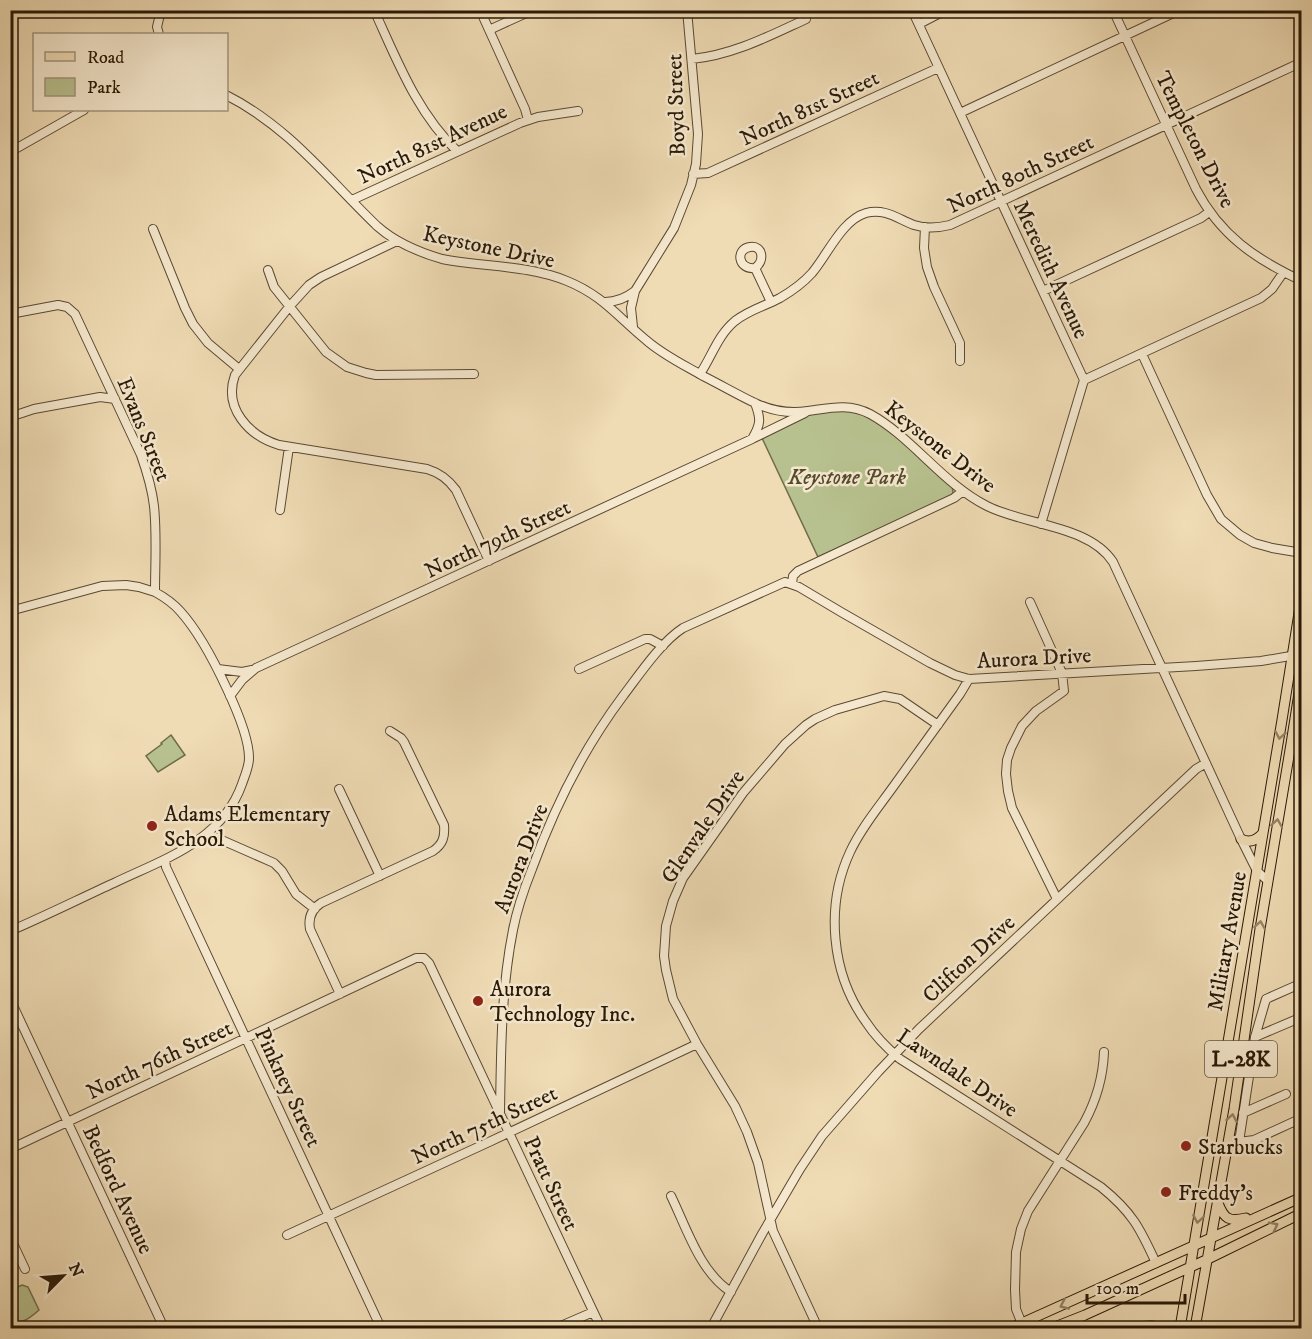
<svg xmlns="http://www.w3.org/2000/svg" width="1312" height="1339" viewBox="0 0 1312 1339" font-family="'IM FELL DW Pica',serif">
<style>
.green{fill:#b7c18f;stroke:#706c4a;stroke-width:1.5}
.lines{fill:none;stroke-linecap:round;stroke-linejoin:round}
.minor-casing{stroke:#5a4932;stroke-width:10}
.major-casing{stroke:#291806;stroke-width:11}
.minor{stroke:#f5e8ce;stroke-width:8}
.major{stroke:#efdbb4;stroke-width:9}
.oneway{stroke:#968366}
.poi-dot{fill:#8f2418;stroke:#f5e8ce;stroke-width:2}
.labels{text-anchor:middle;stroke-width:5;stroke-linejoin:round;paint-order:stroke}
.shield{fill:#f5e8ce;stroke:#665642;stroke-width:1.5}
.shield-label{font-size:21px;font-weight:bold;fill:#291806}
.street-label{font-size:22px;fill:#291806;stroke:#f5e8ce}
.park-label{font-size:22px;font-style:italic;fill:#544b2f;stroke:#f5e8ce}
.poi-label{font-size:22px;fill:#291806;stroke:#f5e8ce;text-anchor:start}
</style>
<rect width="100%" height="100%" fill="#efdbb4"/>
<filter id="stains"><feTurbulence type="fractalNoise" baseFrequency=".00333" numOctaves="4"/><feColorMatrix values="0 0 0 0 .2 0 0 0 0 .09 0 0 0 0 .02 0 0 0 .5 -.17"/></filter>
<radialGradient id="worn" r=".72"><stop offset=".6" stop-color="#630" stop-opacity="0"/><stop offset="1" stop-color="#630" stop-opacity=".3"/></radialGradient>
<path class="green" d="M840,409L865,414L890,431L952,485L953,493L951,496L818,557L762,438L813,413Z
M171,735L185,755L158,772L146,756L162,744L161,743Z
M22,1285L28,1287L39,1310C30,1318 22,1325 11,1320V1290Z"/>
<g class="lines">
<g class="minor-casing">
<path id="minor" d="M374,10C397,60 417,113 457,151
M480,10L525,109L528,120
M912,10L1084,380
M1113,10L1196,189C1220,235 1255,259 1302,281
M1299,10L1302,17
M919,24L946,10
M489,30L533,10
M159,34L157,27L161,10
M692,59C733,55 769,36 806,19
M226,95C288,126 328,179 377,226C396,243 418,252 442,259C482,267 529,265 567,281C602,295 618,317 646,340C663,355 684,365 703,376C721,385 738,395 755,403C772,411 789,414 808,411C830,408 849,403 870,414C912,437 943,484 987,506C1024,525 1089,525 1113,562L1241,839L1257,871L1268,881
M960,113L1180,10
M10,152L84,110
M693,174L708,173L938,68
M352,200L520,123L538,117L578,111
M925,227L924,248L927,267L934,287L960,343V361
M153,229L185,308L193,324L208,343L239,369
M397,241L321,277L309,285L289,307L235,375C223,408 249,436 279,445L427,469C440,473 448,479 456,490L489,561
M755,268C738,270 735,249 750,247C763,245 765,261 755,268L771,302
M268,270L274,287L326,352L347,367L366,373L376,375L474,374
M1043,291L1201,218L1209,212
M605,302C616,302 626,298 635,291
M10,314L58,305L67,307L75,314L141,455C147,472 152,489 154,506C157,535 155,564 155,592C164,597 173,603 180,611C199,632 215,663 227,689C235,706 249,739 249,758C249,767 245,775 242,784C222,841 164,859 114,883C79,899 45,916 10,931
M633,327L631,308L635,291L674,228L691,185L696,164L698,134L687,10
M1142,354L1207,495L1221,519L1240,535L1254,543L1272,548L1302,553
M700,374C712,356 718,335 735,321C749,310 765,306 780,298C792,291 803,283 812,273C828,254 842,220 866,213C885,208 898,219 914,225C926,229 938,228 950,225L1302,62
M10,417L34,409L100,397L115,399
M754,438L805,413
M280,510L289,447
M1041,524L1084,380L1261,298L1272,289L1283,273
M792,584L793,576L798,571L954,498L963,491
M1030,602L1062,673L1064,691L1036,711L1022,726L1011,748L1007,760L1006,774L1008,791L1012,808L1057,899
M10,611L102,586L126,585L139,587L155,592
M218,669L242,672L252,670
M579,669L645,639H650L663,646
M969,679L960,694C938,725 915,756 893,787C878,808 861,828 850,852C825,906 831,974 866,1022C875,1036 887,1048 900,1059L1101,1187C1132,1212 1140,1228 1156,1263
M230,696L242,680L256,668L752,439C761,424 761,419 755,403
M339,789L380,876
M208,834L274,863L282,871L296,894L315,909
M165,860L166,867L381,1328
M1299,972L1302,978
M1302,983L1266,999L1255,1037L1239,1142L1254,1140L1302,1118
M340,994L310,929C308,918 312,909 321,903L433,851C443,844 445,837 444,825L404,742L401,738L390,731
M10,999L164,1328
M1255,1037L1302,1017
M500,1112C501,1051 501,990 513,930C517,909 524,889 532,869C554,808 584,748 623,696C639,675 661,642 683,628L785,582L799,587L841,612L930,663L955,675L969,679L1196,666L1261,661L1302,654
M1243,1113L1286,1094
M10,1149L416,958H424L429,963L601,1328
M671,1196C687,1229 700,1272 731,1292
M287,1235L489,1142L697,1044
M10,1237L25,1269
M1022,1324L1016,1309L1015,1290L1016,1252L1021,1229L1028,1211L1084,1123C1096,1101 1103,1078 1104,1052
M556,1328L593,1312
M711,1328L762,1234L800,1169L822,1136L878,1072L919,1029L1196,769L1206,763
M818,1328L773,1231L758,1163L747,1132L735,1106L697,1044L673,999L666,970L664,956L666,926L673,901L683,878L743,793L785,744L806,725L815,719L835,710L884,696L900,699L938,725"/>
</g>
<g class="major-casing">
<path id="major" d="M1241,839C1250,844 1257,840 1263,833
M1218,1203C1224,1219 1229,1222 1246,1218
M1011,1328L1302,1197
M1052,1328L1085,1315L1208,1259L1302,1213
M1124,1328L1151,1326L1169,1328
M1180,1328L1282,720L1302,594
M1195,1328L1234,1109L1260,929L1291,744L1302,674"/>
</g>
<use href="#minor" class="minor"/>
<use href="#major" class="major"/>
</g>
<defs><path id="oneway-chevron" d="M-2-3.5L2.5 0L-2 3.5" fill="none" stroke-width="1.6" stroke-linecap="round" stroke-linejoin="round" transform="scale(1.5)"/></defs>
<g class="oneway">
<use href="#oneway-chevron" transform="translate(1280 735) rotate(100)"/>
<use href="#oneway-chevron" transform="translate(1277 823) rotate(-81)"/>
<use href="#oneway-chevron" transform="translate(1260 925) rotate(-81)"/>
<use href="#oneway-chevron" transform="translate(1232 1118) rotate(-80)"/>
<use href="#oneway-chevron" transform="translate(1198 1219) rotate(100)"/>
<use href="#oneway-chevron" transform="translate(1274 1226) rotate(-27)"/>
<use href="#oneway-chevron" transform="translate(1064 1305) rotate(156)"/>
</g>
<g class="poi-dot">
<circle cx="152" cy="826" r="6"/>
<circle cx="478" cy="1001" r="6"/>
<circle cx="1186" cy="1146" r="6"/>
<circle cx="1166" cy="1192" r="6"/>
</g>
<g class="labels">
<rect class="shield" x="1205" y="1041" width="72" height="36" rx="4.5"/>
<g class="shield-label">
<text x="1241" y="1066">L-28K</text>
</g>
<g class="street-label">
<text transform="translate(675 105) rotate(-92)" y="8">Boyd Street</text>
<text transform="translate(809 107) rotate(-25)" y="8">North 81st Street</text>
<text transform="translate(1196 139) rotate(63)" y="8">Templeton Drive</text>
<text transform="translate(432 143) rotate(-25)" y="8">North 81st Avenue</text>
<text transform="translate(1020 173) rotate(-25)" y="8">North 80th Street</text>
<text transform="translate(489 246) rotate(12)" y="8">Keystone Drive</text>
<text transform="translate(1052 269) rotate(65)" y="8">Meredith Avenue</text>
<text transform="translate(145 429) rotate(68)" y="8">Evans Street</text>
<text transform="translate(941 446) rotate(38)" y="8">Keystone Drive</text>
<text transform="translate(497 538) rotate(-25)" y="8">North 79th Street</text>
<text transform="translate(1034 657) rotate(-3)" y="8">Aurora Drive</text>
<text transform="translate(702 826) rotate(-56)" y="8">Glenvale Drive</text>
<text transform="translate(520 858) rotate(-69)" y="8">Aurora Drive</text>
<text transform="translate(1226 941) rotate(-80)" y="8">Military Avenue</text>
<text transform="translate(968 958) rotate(-43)" y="8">Clifton Drive</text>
<text transform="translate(159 1059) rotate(-25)" y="8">North 76th Street</text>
<text transform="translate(958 1072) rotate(34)" y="8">Lawndale Drive</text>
<text transform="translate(289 1087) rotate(65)" y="8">Pinkney Street</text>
<text transform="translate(484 1124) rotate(-25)" y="8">North 75th Street</text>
<text transform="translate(552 1183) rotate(65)" y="8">Pratt Street</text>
<text transform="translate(119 1189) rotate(65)" y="8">Bedford Avenue</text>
</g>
<g class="park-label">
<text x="847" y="484">Keystone Park</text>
</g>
<g class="poi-label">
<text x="164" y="821">Adams Elementary<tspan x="164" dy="25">School</tspan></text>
<text x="490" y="996">Aurora<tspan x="490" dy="25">Technology Inc.</tspan></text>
<text x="1198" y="1154">Starbucks</text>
<text x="1178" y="1200">Freddy's</text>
</g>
</g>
<rect width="1312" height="1339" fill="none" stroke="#efdbb4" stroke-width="36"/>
<rect x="12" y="12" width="1288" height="1315" fill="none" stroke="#291806" stroke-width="3"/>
<rect x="18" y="18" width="1276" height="1303" fill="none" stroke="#291806" stroke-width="1.5"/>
<rect x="33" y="33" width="195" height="78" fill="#f5e8ce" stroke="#a3957e" stroke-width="1.5"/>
<rect x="45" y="52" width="30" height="9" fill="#efdbb4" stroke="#a3957e" stroke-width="1.5"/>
<text x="87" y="63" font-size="18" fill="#291806">Road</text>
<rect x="45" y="78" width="30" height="18" fill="#b7c18f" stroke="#a3957e" stroke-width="1.5"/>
<text x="87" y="93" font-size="18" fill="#291806">Park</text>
<g transform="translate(63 1276) rotate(65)" stroke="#f5e8ce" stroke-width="4.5" paint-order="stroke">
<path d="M0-4.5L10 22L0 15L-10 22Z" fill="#291806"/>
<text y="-9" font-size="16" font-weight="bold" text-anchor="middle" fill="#291806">N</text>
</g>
<path d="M1087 1294v9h98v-9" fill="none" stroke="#291806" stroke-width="3"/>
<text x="1096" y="1294" font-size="18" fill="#291806" stroke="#f5e8ce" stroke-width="4.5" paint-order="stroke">100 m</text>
<rect width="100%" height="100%" filter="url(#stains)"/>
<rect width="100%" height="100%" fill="url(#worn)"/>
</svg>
